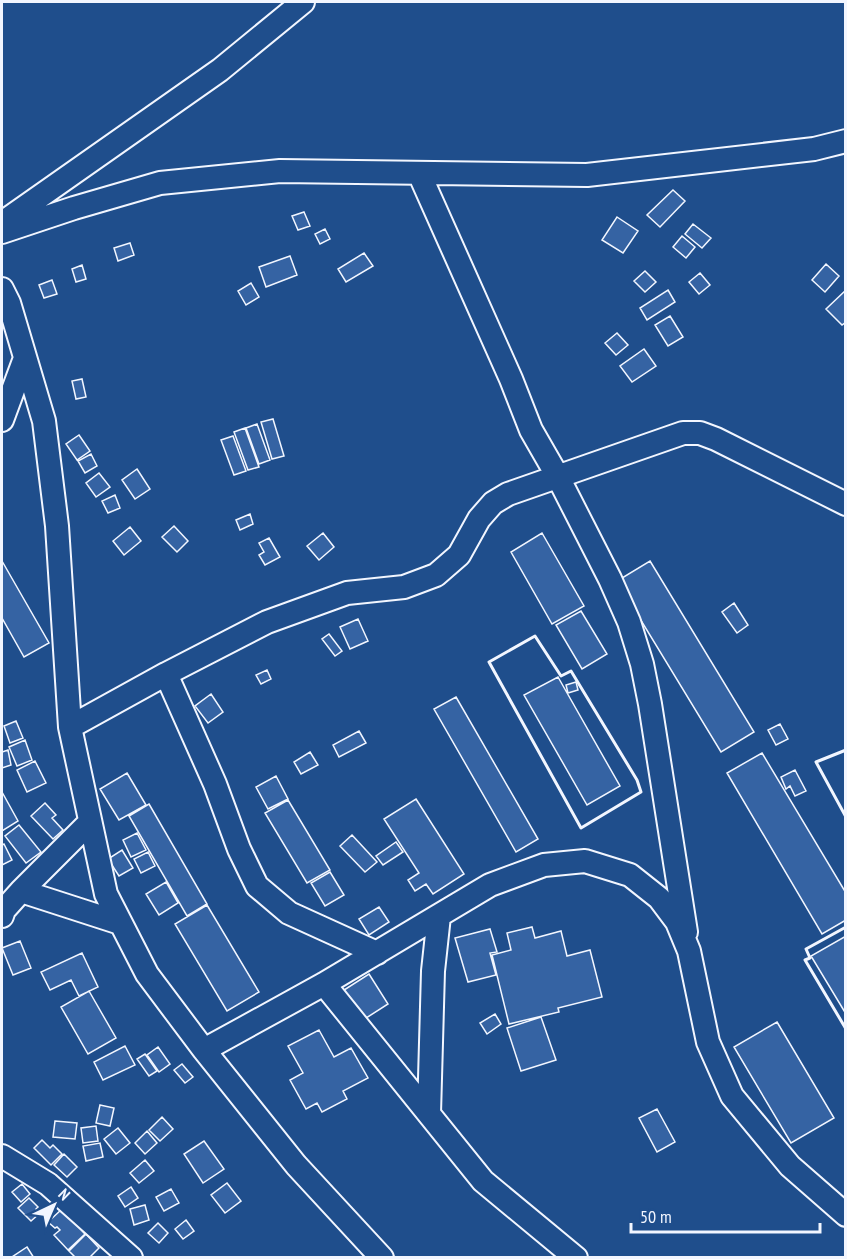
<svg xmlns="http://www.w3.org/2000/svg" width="847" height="1259" viewBox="0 0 847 1259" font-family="'PT Sans Narrow',sans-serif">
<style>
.building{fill:#3563a3;stroke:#f2f6ff;stroke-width:1.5}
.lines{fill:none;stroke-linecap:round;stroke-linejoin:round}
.minor-casing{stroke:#f2f6ff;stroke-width:26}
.minor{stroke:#1f4e8c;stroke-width:22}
.wall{stroke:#f2f6ff;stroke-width:3}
</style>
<rect width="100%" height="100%" fill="#1f4e8c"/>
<path class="building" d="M673,190L685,201L660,227L647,215Z
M304,212L310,226L298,230L292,216Z
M617,217L638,231L623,253L602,240Z
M693,224L711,238L702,248L685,234Z
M325,229L330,239L320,244L315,234Z
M682,236L695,247L686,258L673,247Z
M130,243L134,255L118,261L114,248Z
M364,253L373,266L346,282L338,269Z
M290,256L297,275L266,287L259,267Z
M826,264L839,276L825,292L812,280Z
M82,265L86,279L76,282L72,269Z
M645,271L656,282L645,292L634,281Z
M700,273L710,285L699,294L689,282Z
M52,280L57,294L44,298L39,285Z
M251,283L259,297L246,305L238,291Z
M668,290L675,302L647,320L640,308Z
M846,290V322L842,325L826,309Z
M670,316L683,337L668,346L655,325Z
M617,333L628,345L616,355L605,343Z
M644,349L656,366L632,382L620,366Z
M82,379L86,397L76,399L72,381Z
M273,419L284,456L272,459L261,422Z
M257,424L270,460L259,464L246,428Z
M245,428L259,467L248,470L234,432Z
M79,435L90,451L77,460L66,444Z
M233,436L246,471L234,475L221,440Z
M91,454L97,466L85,473L78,461Z
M137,469L150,489L135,499L122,480Z
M99,473L110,487L96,497L86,483Z
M115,495L120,508L108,513L102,501Z
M250,514L253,524L240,530L236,520Z
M174,526L188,541L177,552L162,537Z
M130,527L141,541L124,555L113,541Z
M323,533L334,547L319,560L307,546Z
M542,533L584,606L552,624L511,552Z
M269,538L280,557L265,565L259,555L264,552L259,543Z
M2,561L49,643L24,657L2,618Z
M650,561L754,732L721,752L617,581Z
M734,603L748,625L737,633L722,612Z
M581,611L607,654L582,669L556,625Z
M358,619L368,641L350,649L340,627Z
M329,634L342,651L335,656L322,639Z
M267,670L271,679L261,684L256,675Z
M558,677L620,786L587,805L524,695Z
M576,682L578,690L568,693L566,685Z
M211,694L223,712L208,723L195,706Z
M456,697L538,839L516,852L434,709Z
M16,721L23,738L10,743L4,726Z
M780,724L788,739L776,745L768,730Z
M359,731L366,743L339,757L333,745Z
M25,740L32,760L17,766L9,747Z
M8,750L11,765L2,768V752Z
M310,752L318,765L301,774L294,762Z
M762,753L846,893V920L822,934L727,773Z
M35,761L46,783L27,792L17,770Z
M795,770L806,791L795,796L790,786L786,789L781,777Z
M127,773L146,805L119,820L100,789Z
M276,776L288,799L268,809L256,787Z
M2,792L18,821L2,831Z
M416,799L464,874L433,894L426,884L415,891L408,880L419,873L384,819Z
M288,800L330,870L307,883L265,813Z
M45,803L56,815L52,818L63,830L53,839L31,816Z
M149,804L207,904L187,916L129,816Z
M19,825L41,852L26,863L5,836Z
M137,833L146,850L131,857L123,840Z
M352,835L377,862L365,872L340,846Z
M396,842L403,852L383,865L376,856Z
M4,844L12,860L2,865V845Z
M122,850L133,868L119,876L108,859Z
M148,852L155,866L141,873L134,859Z
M330,872L344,895L325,906L311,883Z
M166,882L178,903L159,915L146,894Z
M207,905L259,992L227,1011L175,924Z
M379,907L389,922L369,935L359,919Z
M532,927L535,938L561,931L567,956L590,950L602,997L558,1008L559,1012L509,1024L492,955L511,950L507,933Z
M490,929L497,952L490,953L496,975L468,982L455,938Z
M846,936V1014L811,956Z
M20,941L31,968L13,975L2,948Z
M82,953L98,987L79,996L71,980L50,990L41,972Z
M369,974L388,1004L363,1020L344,990Z
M89,991L116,1038L88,1054L61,1007Z
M495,1014L501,1024L487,1034L480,1023Z
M541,1017L556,1060L521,1071L507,1028Z
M777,1022L834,1118L791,1143L734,1047Z
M319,1030L334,1057L351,1048L368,1078L343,1091L347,1099L322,1112L317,1103L306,1109L290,1080L303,1073L288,1046Z
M125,1046L135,1065L103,1080L94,1062Z
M158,1047L170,1064L159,1072L147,1055Z
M145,1054L157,1071L149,1076L137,1059Z
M182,1064L193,1077L185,1083L174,1070Z
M100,1105L114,1108L110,1126L96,1123Z
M657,1109L675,1142L657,1152L639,1118Z
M162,1117L173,1129L160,1141L149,1130Z
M55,1121L77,1123L75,1139L53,1137Z
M96,1126L98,1141L83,1143L81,1128Z
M118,1128L130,1143L116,1154L104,1139Z
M147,1131L157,1143L145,1154L135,1143Z
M42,1140L50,1148L53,1145L62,1154L51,1165L34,1148Z
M204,1141L224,1169L203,1183L184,1154Z
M100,1143L103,1157L86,1161L83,1146Z
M64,1154L77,1167L67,1177L54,1165Z
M145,1160L154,1171L139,1183L130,1173Z
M227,1183L241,1201L225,1213L211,1195Z
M22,1184L30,1194L21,1202L12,1192Z
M131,1187L138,1198L125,1207L118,1196Z
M171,1189L179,1203L164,1211L156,1197Z
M29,1198L38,1207L36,1209L40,1213L31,1221L18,1208Z
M145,1205L149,1220L134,1225L130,1209Z
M62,1209L85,1234L68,1250L54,1235L60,1230L57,1227L55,1228L48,1222Z
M186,1220L194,1231L183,1239L175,1229Z
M158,1223L168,1233L159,1243L148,1233Z
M86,1234L99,1248L89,1258H76L69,1251Z
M27,1247L34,1258H12V1257Z"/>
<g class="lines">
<g class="minor-casing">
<path id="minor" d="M419,173L511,379L531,430L558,477L610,579L629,622L642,664L650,704L686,932
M2,223L220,70L303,2
M2,232L74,208L160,183L280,171L587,175L814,149L846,141
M2,289L9,303L44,421L57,526L70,727L106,894L147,974L204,1050L296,1165L382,1258
M2,420L25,358
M166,674L215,784L239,849L257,886L289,913L377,953
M70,727L166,674L267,622L347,593L404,587L436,575L459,555L479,519L493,503L508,494L683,433H700L716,439L846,504
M21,891L120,923
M2,916L4,910L21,891L89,823
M324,984L483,1181L576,1258
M204,1050L324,984L490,885L544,865L585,861L630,875L659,898L677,922L689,951L708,1042L732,1096L790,1166L846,1215
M429,1114L433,971L439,916
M2,1156L48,1184L131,1258"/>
</g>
<use href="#minor" class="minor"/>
<path class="wall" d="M535,636L561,676L571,671L637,780L641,792L581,828L489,662Z
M846,750L816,762L846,817
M846,927L806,949L810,958L805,960L846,1029"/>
</g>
<rect width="847" height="1259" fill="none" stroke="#f2f6ff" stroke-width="6"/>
<g transform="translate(54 1205) rotate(44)" stroke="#1f4e8c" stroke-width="4.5" paint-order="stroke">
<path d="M0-4.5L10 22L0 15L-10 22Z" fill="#f2f6ff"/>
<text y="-9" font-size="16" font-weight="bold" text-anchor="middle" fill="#f2f6ff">N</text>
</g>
<path d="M631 1223v9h189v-9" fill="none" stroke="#f2f6ff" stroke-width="3"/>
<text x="640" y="1223" font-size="18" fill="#f2f6ff" stroke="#1f4e8c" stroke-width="4.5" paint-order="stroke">50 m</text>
</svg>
